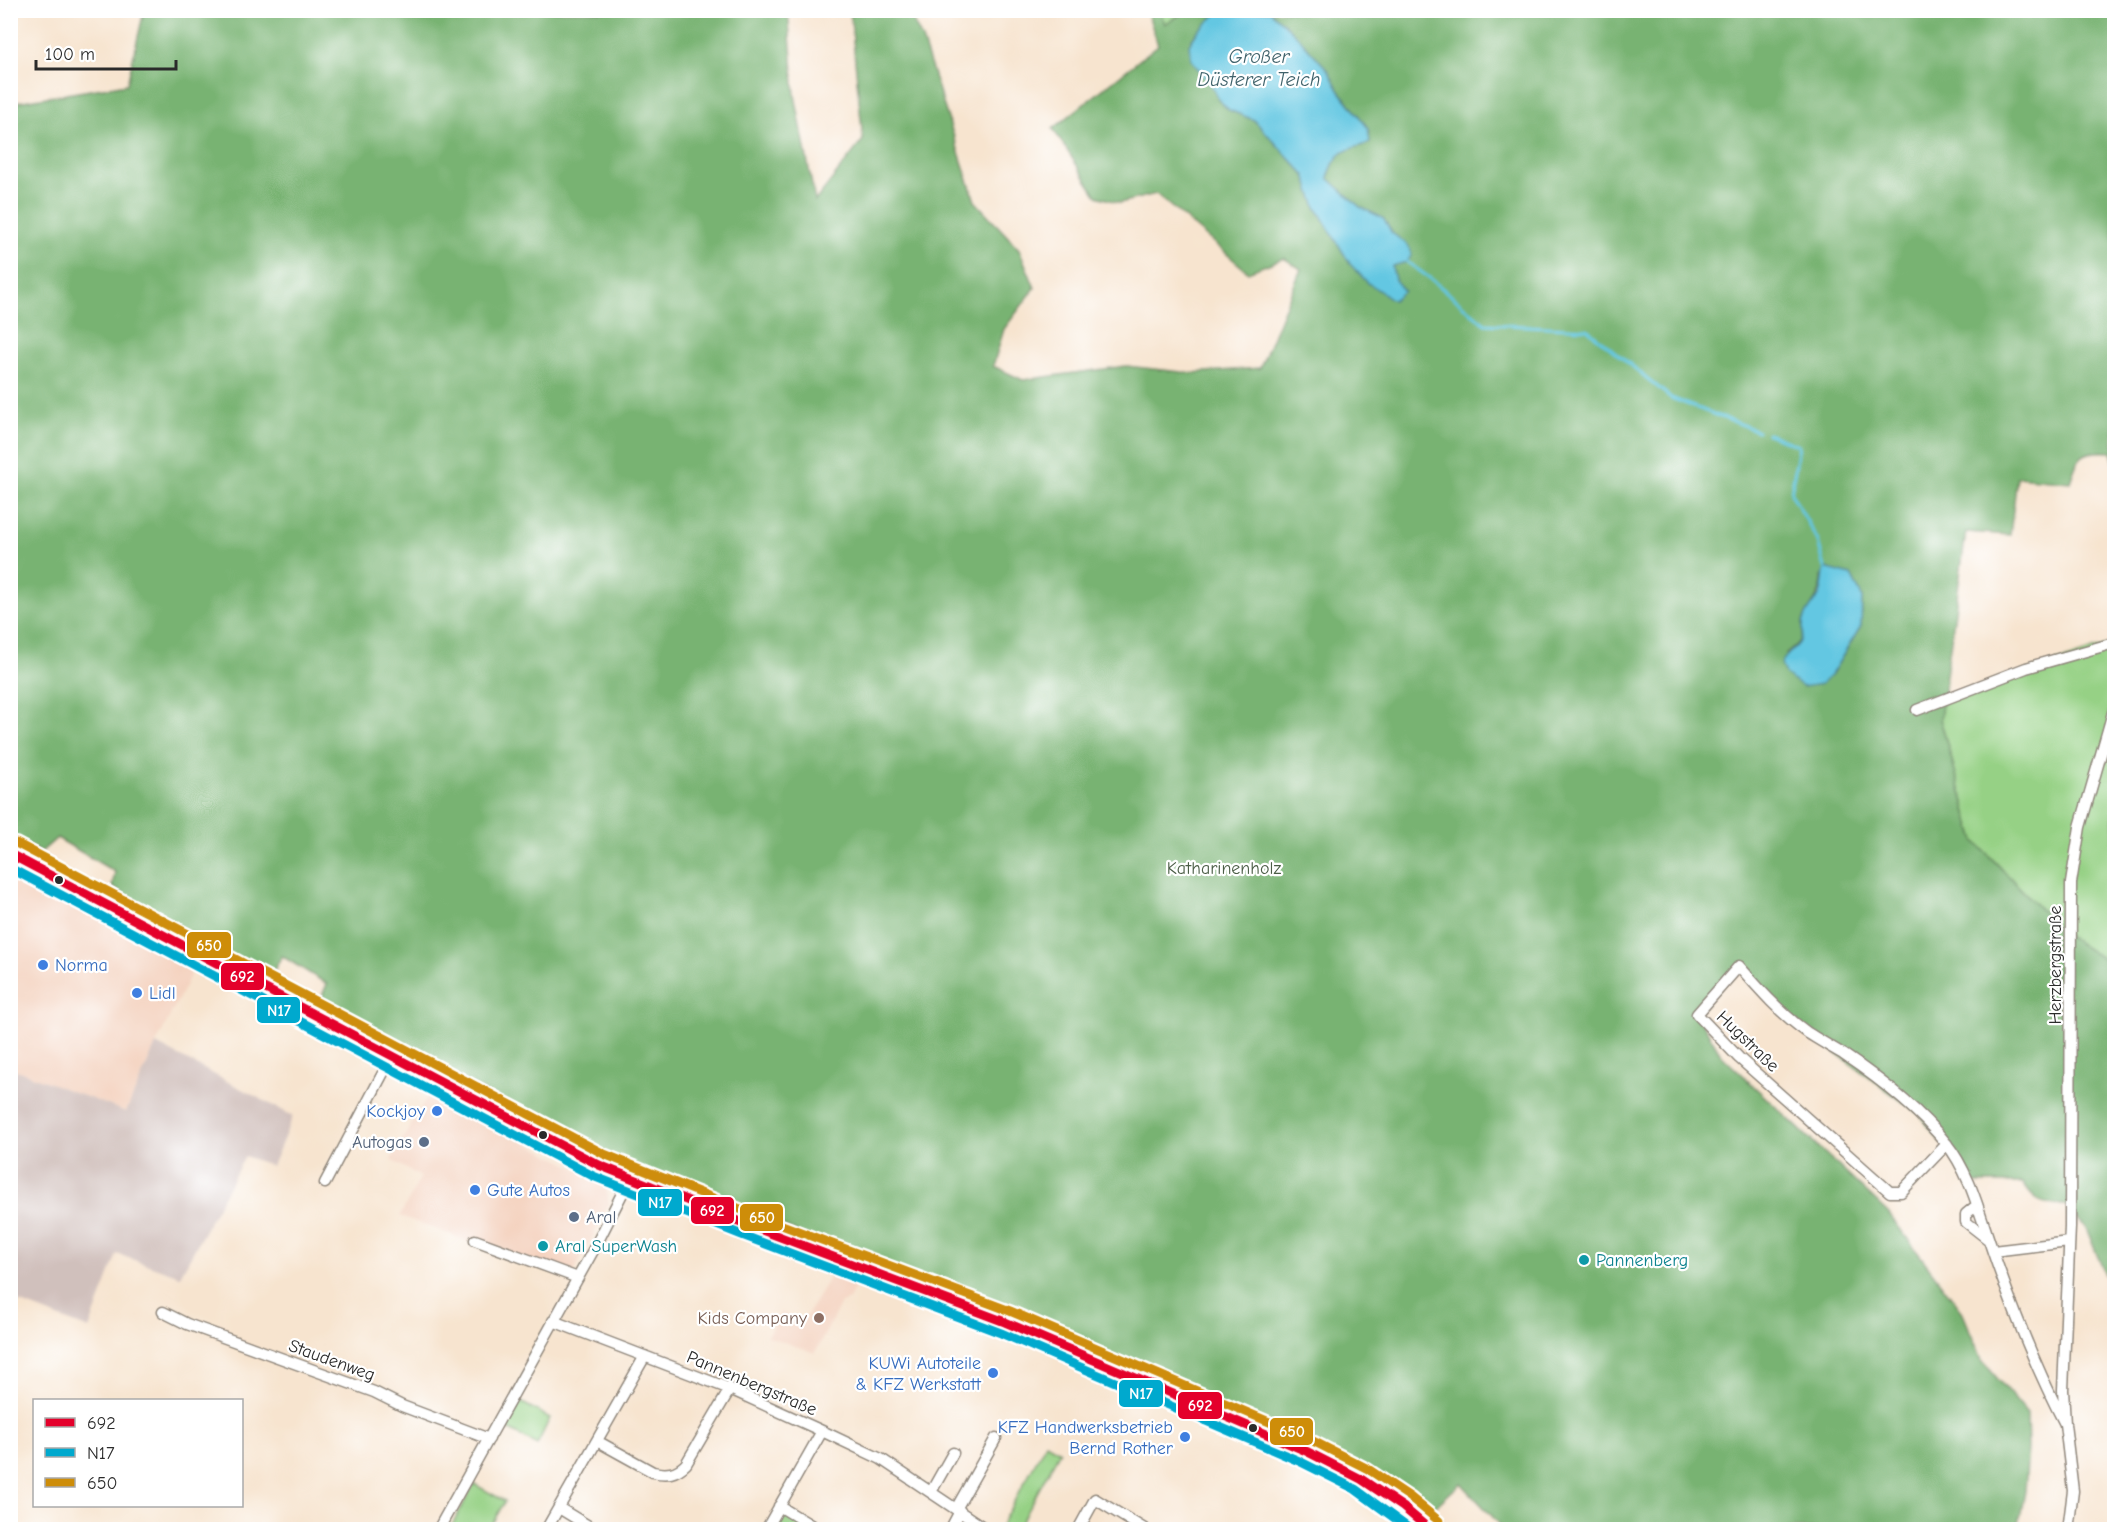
<svg xmlns="http://www.w3.org/2000/svg" width="2125" height="1540" viewBox="0 0 2125 1540" font-family="'Comic Neue',sans-serif">
<style>
.built{fill:#f4d3c0}
.industrial{fill:#d0c0bc}
.green{fill:#96d185;stroke:#607e58;stroke-width:1.5}
.forest{fill:#78b372;stroke:#526f4e;stroke-width:1.5;fill-rule:evenodd}
.water{fill:#64c7e2;stroke:#487986;stroke-width:1.5}
.lines{fill:none;stroke-linecap:round;stroke-linejoin:round}
.stream{stroke:#64c7e2;stroke-width:3}
.minor-casing{stroke:#91887d;stroke-width:13}
.primary-casing{stroke:#91887d;stroke-width:19}
.minor{stroke:#fff;stroke-width:10}
.primary{stroke:#fff;stroke-width:16}
.bus-1-casing{stroke:#fff;stroke-width:14}
.bus-2-casing{stroke:#fff;stroke-width:14}
.bus-3-casing{stroke:#fff;stroke-width:14}
.bus-1{stroke:#e4002b;stroke-width:9}
.bus-2{stroke:#00a9ce;stroke-width:9}
.bus-3{stroke:#ce8d09;stroke-width:9}
.bus-dot{fill:#2b2b2b;stroke:#fff;stroke-width:2}
.shop-dot{fill:#3f7fe0;stroke:#fff;stroke-width:2}
.service-dot{fill:#5c6f8a;stroke:#fff;stroke-width:2}
.culture-dot{fill:#0f9aa8;stroke:#fff;stroke-width:2}
.education-dot{fill:#8d6e63;stroke:#fff;stroke-width:2}
.labels{text-anchor:middle;stroke-width:4.5;stroke-linejoin:round;paint-order:stroke}
.park-label{font-size:18px;fill:#4b5d46;stroke:#fff}
.shop-label{font-size:18px;fill:#366cbe;stroke:#fff;text-anchor:start}
.street-label{font-size:18px;fill:#2b2b2b;stroke:#fff}
.service-label{font-size:18px;fill:#4e5e75;stroke:#fff;text-anchor:end}
.culture-label{font-size:18px;fill:#0d838f;stroke:#fff;text-anchor:start}
.education-label{font-size:18px;fill:#785e54;stroke:#fff;text-anchor:end}
.water-label{font-size:20px;font-style:italic;fill:#3f626b;stroke:#fff}
.line-badge{stroke:#fff;stroke-width:2}
.badge-label{font-size:16px;text-anchor:middle;font-weight:bold;fill:#fff}
</style>
<rect width="100%" height="100%" fill="#fff"/>
<filter id="ink" filterUnits="userSpaceOnUse"><feTurbulence type="fractalNoise" baseFrequency=".0167" numOctaves="2"/><feDisplacementMap in="SourceGraphic" scale="12" xChannelSelector="R" yChannelSelector="G"/><feConvolveMatrix kernelMatrix="1 2 1 2 8 2 1 2 1" color-interpolation-filters="sRGB"/></filter>
<filter id="wash" filterUnits="userSpaceOnUse"><feTurbulence type="fractalNoise" baseFrequency=".008" numOctaves="4" result="noise"/><feDisplacementMap in="SourceGraphic" scale="24" xChannelSelector="R" yChannelSelector="G"/><feGaussianBlur stdDeviation="1.35" result="paint"/><feColorMatrix in="noise" values="0 0 0 0 0 0 0 0 0 0 0 0 0 0 0 0 0 1.4 0 .05"/><feComposite in="paint" operator="in"/></filter>
<g filter="url(#wash)">
<rect width="100%" height="100%" fill="#f7e4cf"/>
<path class="built" d="M12,870L196,964L156,1044L126,1112L11,1068L10,876Z
M430,1092L606,1184L609,1205L571,1279L400,1216L421,1177L391,1160Z
M832,1273L857,1283L849,1300L841,1303L815,1353L767,1336L781,1312L802,1323Z"/>
<path class="industrial" d="M156,1044L293,1116L272,1166L245,1156L180,1276L117,1254L89,1329L11,1299V1068L126,1112Z"/>
<path class="green" d="M1160,10L1187,11L1164,24Z
M2114,643V970L2102,958L2064,934L1975,841L1940,719L1942,701Z
M521,1402L550,1418L537,1445L506,1428Z
M1046,1443L1060,1451L1017,1529H999Z
M474,1484L505,1501L489,1529H450Z
M787,1515L812,1530H770L778,1517Z"/>
<path class="forest" d="M144,11H788L795,95L815,201L863,140L850,11H908L922,39L975,201L1019,249L1035,288L1004,329L993,366L1023,380L1126,366L1191,373L1260,368L1301,269L1284,258L1248,272L1156,194L1120,203L1097,196L1053,129L1158,45L1147,11H1160L1165,24L1187,11H1221L1198,31L1189,44L1201,73L1214,90L1219,101L1229,110L1254,120L1305,175L1316,207L1350,264L1395,280L1392,265L1408,246L1392,233L1383,218L1360,207L1328,178C1336,150 1345,150 1370,143L1368,128L1339,90L1328,70L1298,37L1270,11H2114V462L2111,452C2081,450 2079,455 2070,482L2017,477L2010,535L1966,532L1940,719L1975,841L2064,934L2102,958L2114,970V1296L2086,1228L2065,1205C2043,1205 2034,1202 2023,1183H1973L1918,1113L1807,1032L1739,966L1697,1014L1722,1056L1888,1213L1962,1311L1982,1360L2027,1414L2028,1448L2025,1491L2018,1529H1504L1461,1483L1427,1514L1341,1460L1007,1315L623,1163L318,1005L327,984L282,956L268,981L112,887L115,872L57,838L41,852L11,837V103L127,84ZM1851,575L1862,597L1861,626L1831,675L1786,654C1791,650 1797,646 1800,641C1806,632 1801,627 1804,619C1811,603 1823,594 1822,576Z"/>
<path class="water" d="M1221,10L1270,11L1298,37L1328,70L1339,90L1368,128L1370,143C1345,150 1336,150 1328,178L1360,207L1383,218L1392,233L1408,245L1412,254L1407,262L1392,266L1395,280L1404,291L1393,300L1368,283L1350,264L1316,207L1305,175L1254,120L1229,110L1219,100L1214,90L1191,59L1189,45L1198,31Z
M1825,568L1851,575L1862,597L1861,626L1831,675L1821,684L1803,687L1785,675L1781,664C1786,654 1793,651 1799,643C1806,633 1801,628 1804,620C1806,611 1814,603 1819,596C1824,587 1822,577 1825,568Z"/>
<g class="lines">
<path class="stream" d="M1407,262L1431,279L1485,324L1587,329L1671,398L1758,431
M1768,434L1799,446L1791,493L1818,541L1825,568"/>
</g>
</g>
<g filter="url(#ink)">
<g class="lines">
<g class="minor-casing">
<path id="minor" d="M1917,710L2026,668L2114,643
M1947,1144L1901,1192H1890L1739,1058L1697,1014L1739,966C1760,990 1781,1014 1808,1033C1819,1040 1831,1047 1843,1054C1880,1079 1918,1108 1946,1143C1971,1174 1980,1216 1993,1252C2013,1310 2036,1369 2065,1424
M325,1183L392,1056
M1977,1205L1966,1214V1222L1989,1240
M475,1240L578,1278
M1993,1251L2069,1242
M163,1312L187,1324L374,1392L402,1406L489,1439
M553,1321L730,1389L822,1431L881,1459L987,1530
M597,1441L653,1472C667,1475 676,1474 686,1464L730,1389
M931,1492L953,1453
M779,1506L819,1530
M559,1508L595,1530
M956,1509L996,1438
M438,1530L595,1247L630,1178
M546,1530L645,1356
M766,1530L822,1431
M950,1530L960,1511
M1078,1530L1095,1499L1146,1530
M2068,1530L2073,1491L2065,1424L2063,1390L2070,1227L2071,883L2080,827L2114,709"/>
</g>
<g class="primary-casing">
<path id="primary" d="M10,854L599,1165L746,1224L1005,1322L1304,1450L1361,1479L1403,1507L1431,1530"/>
</g>
<use href="#minor" class="minor"/>
<use href="#primary" class="primary"/>
<g class="bus-1-casing">
<path id="bus-1" d="M10,854L599,1165L746,1224L1005,1322L1304,1450L1361,1479L1403,1507L1430,1530"/>
</g>
<g class="bus-2-casing">
<path id="bus-2" d="M10,868L593,1176L742,1235L1001,1333L1299,1461L1355,1489L1411,1530"/>
</g>
<g class="bus-3-casing">
<path id="bus-3" d="M16,843L604,1154L750,1213L1010,1311L1309,1439L1368,1469L1410,1497L1439,1521"/>
</g>
<use href="#bus-1" class="bus-1"/>
<use href="#bus-2" class="bus-2"/>
<use href="#bus-3" class="bus-3"/>
</g>
</g>
<g class="bus-dot">
<circle cx="59" cy="880" r="5"/>
<circle cx="543" cy="1135" r="5"/>
<circle cx="1253" cy="1428" r="5"/>
</g>
<g class="shop-dot">
<circle cx="43" cy="965" r="6"/>
<circle cx="137" cy="993" r="6"/>
<circle cx="437" cy="1111" r="6"/>
<circle cx="475" cy="1190" r="6"/>
<circle cx="993" cy="1373" r="6"/>
<circle cx="1185" cy="1437" r="6"/>
</g>
<g class="service-dot">
<circle cx="424" cy="1142" r="6"/>
<circle cx="574" cy="1217" r="6"/>
</g>
<g class="culture-dot">
<circle cx="543" cy="1246" r="6"/>
<circle cx="1584" cy="1260" r="6"/>
</g>
<circle class="education-dot" cx="819" cy="1318" r="6"/>
<g class="labels">
<g class="park-label">
<text x="1224" y="874">Katharinenholz</text>
</g>
<g class="shop-label">
<text x="55" y="971">Norma</text>
<text x="149" y="999">Lidl</text>
<text x="425" y="1117" text-anchor="end">Kockjoy</text>
<text x="487" y="1196">Gute Autos</text>
<text x="981" y="1369" text-anchor="end">KUWi Autoteile<tspan x="981" dy="21">&amp; KFZ Werkstatt</tspan></text>
<text x="1173" y="1433" text-anchor="end">KFZ Handwerksbetrieb<tspan x="1173" dy="21">Bernd Rother</tspan></text>
</g>
<g class="street-label">
<text transform="translate(2055 965) rotate(-90)" y="6">Herzbergstraße</text>
<text transform="translate(1748 1041) rotate(44)" y="6">Hugstraße</text>
<text transform="translate(332 1360) rotate(20)" y="6">Staudenweg</text>
<text transform="translate(752 1383) rotate(23)" y="6">Pannenbergstraße</text>
</g>
<g class="service-label">
<text x="412" y="1148">Autogas</text>
<text x="586" y="1223" text-anchor="start">Aral</text>
</g>
<g class="culture-label">
<text x="555" y="1252">Aral SuperWash</text>
<text x="1596" y="1266">Pannenberg</text>
</g>
<g class="education-label">
<text x="807" y="1324">Kids Company</text>
</g>
<g class="water-label">
<text x="1259" y="63">Großer<tspan x="1259" dy="23">Düsterer Teich</tspan></text>
</g>
</g>
<g class="line-badge">
<rect x="186" y="931" width="46" height="28" rx="6" fill="#ce8d09"/>
<rect x="220" y="962" width="45" height="29" rx="6" fill="#e4002b"/>
<rect x="256" y="996" width="45" height="28" rx="6" fill="#00a9ce"/>
<rect x="637" y="1188" width="46" height="29" rx="6" fill="#00a9ce"/>
<rect x="690" y="1196" width="45" height="29" rx="6" fill="#e4002b"/>
<rect x="739" y="1203" width="45" height="29" rx="6" fill="#ce8d09"/>
<rect x="1118" y="1379" width="46" height="29" rx="6" fill="#00a9ce"/>
<rect x="1177" y="1391" width="46" height="29" rx="6" fill="#e4002b"/>
<rect x="1269" y="1417" width="45" height="29" rx="6" fill="#ce8d09"/>
</g>
<g class="badge-label">
<text x="209" y="951">650</text>
<text x="242" y="982">692</text>
<text x="279" y="1016">N17</text>
<text x="660" y="1208">N17</text>
<text x="712" y="1216">692</text>
<text x="762" y="1223">650</text>
<text x="1141" y="1399">N17</text>
<text x="1200" y="1411">692</text>
<text x="1292" y="1437">650</text>
</g>
<rect width="2125" height="1540" fill="none" stroke="#fff" stroke-width="36"/>
<rect x="33" y="1399" width="210" height="108" fill="#ffffff" stroke="#aaaaaa" stroke-width="1.5"/>
<rect x="45" y="1418" width="30" height="9" fill="#e4002b" stroke="#aaaaaa" stroke-width="1.5"/>
<text x="87" y="1429" font-size="18" fill="#2b2b2b">692</text>
<rect x="45" y="1448" width="30" height="9" fill="#00a9ce" stroke="#aaaaaa" stroke-width="1.5"/>
<text x="87" y="1459" font-size="18" fill="#2b2b2b">N17</text>
<rect x="45" y="1478" width="30" height="9" fill="#ce8d09" stroke="#aaaaaa" stroke-width="1.5"/>
<text x="87" y="1489" font-size="18" fill="#2b2b2b">650</text>
<path d="M36 60v9h140v-9" fill="none" stroke="#2b2b2b" stroke-width="3"/>
<text x="45" y="60" font-size="18" fill="#2b2b2b" stroke="#ffffff" stroke-width="4.5" paint-order="stroke">100 m</text>
</svg>
